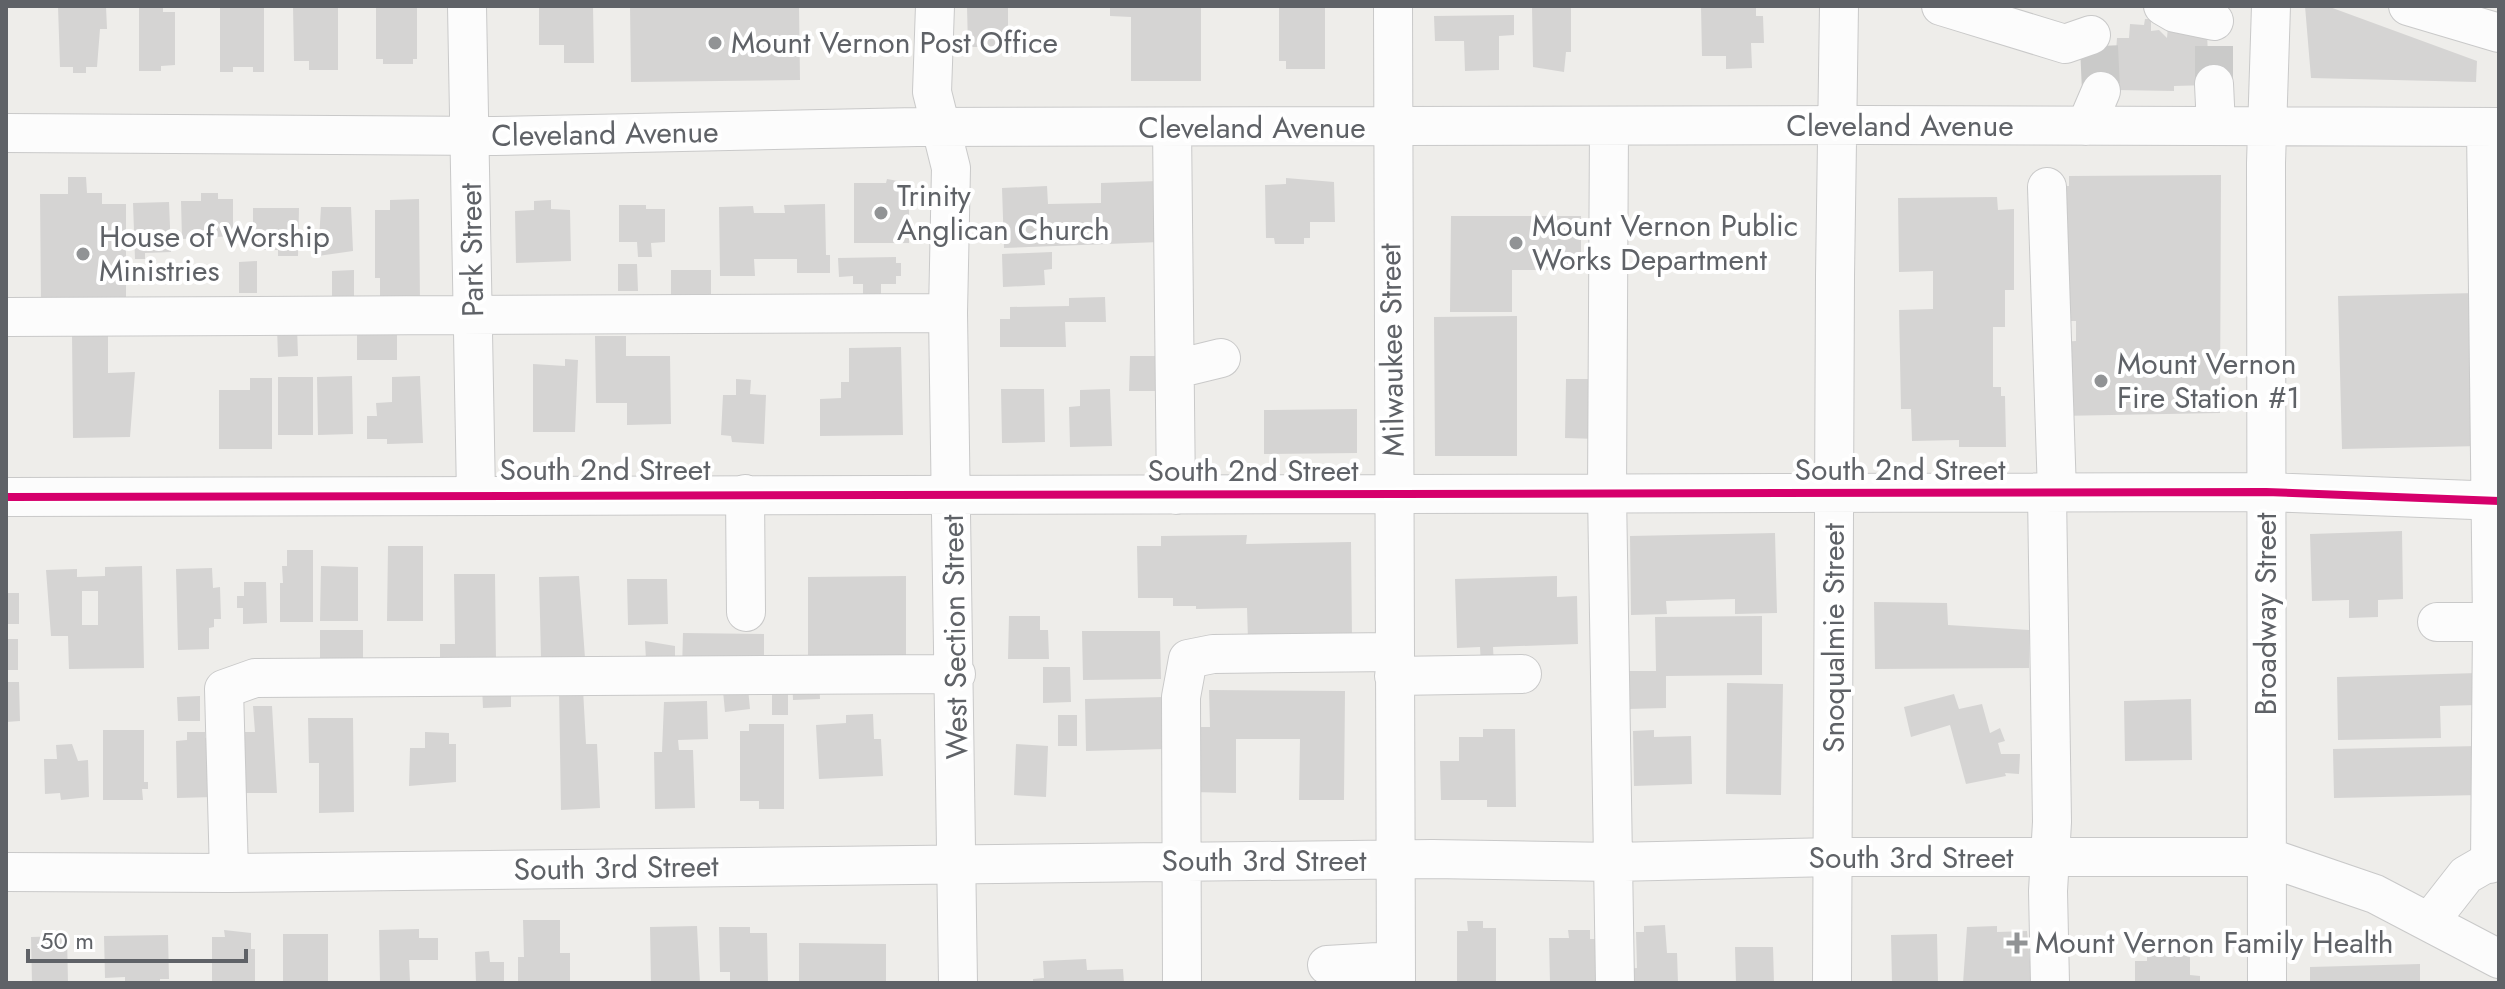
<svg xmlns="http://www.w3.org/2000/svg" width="2505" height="989" viewBox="0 0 2505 989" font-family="Jost,sans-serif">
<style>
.building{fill:#d5d4d3;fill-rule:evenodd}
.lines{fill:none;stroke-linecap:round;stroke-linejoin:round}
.minor-tunnel{stroke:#cacac9;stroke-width:38;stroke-dasharray:38 19;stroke-linecap:butt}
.minor-casing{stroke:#c9c9c9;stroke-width:40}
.minor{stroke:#fcfcfc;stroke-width:38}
.cycleway-casing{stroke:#fff;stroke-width:13}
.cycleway{stroke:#d6006c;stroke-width:8}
.poi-dot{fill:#919395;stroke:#fff;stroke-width:3}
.labels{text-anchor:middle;stroke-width:8;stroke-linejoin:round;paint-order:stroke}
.poi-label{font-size:30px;fill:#5f6267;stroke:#fff;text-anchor:start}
.street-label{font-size:30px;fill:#5f6267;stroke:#fff}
</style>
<rect width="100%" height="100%" fill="#eeedea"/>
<path class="building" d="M58,6H106L107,29H100L97,67H86V73H73V67H60Z
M220,6H264V72H253V67H233V72H220Z
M293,6H338V70H309V61H294Z
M376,6H417V59H413V64H383V59H376Z
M539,6H593L594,63H564V45H539Z
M630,6H799L800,80L631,82Z
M967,6H1008V47H968Z
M1110,6H1201V81H1131V17L1110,16Z
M1279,6H1325V69H1286V61H1279Z
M1532,6H1571V52H1566L1564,72L1533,67Z
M1701,6H1756V16H1763L1764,43H1751L1752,68L1726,69V56H1702Z
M2305,6H2327L2477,61L2476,82L2311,78Z
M139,7H163V12H175V65L161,66V71H139Z
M1514,15V35L1499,36V70L1465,71L1464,41H1435L1434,16Z
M2145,19H2151V31L2159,30L2167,38L2168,26L2207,31L2209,85L2174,86V91L2116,90L2094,85V51H2116L2117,38H2129L2130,24L2144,25Z
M2221,175L2220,413L2058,416L2059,342L2076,341V321H2056L2062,186H2069V176Z
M68,177H86L87,193H102V204H126V304H41L40,194H68Z
M1286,178L1334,182L1335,222H1310V238H1304V244H1275L1274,238H1266L1265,185L1286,184Z
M887,179L909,183V243H854V183H886Z
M1158,181L1160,242L1004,248L1002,188L1047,186L1048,204L1101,203V183Z
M201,193H218V199H233V236L182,239L181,201H201Z
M1997,197L1998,210L2014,209V290H2005V327H1993V387H2001V396H2005L2006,447H1959V440L1912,441L1911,409H1901L1899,310L1933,309V271L1899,272L1898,198Z
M419,199L420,304H380V278H375V210H390V200Z
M551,200V209L570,210L571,261L516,263L515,211L534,210V201Z
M169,202L171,252L145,253V259H135L133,203Z
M825,204L826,255H830V273H797V259H754L755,276H720L719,207L753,206L754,213H785L784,205Z
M619,205H646V209H665V242L651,243L652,257H638L637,242H619Z
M321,207H351L353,251L318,256Z
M253,208H299L298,256H278V250H253Z
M1451,216H1581V270H1512V312H1450Z
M1052,252V269L1044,270L1045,285L1003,287L1002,254Z
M896,257V263H901V276H896V284H881V296H863V284H853V276L839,277L838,258Z
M257,261V293H239V262Z
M618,264H637L638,291H618Z
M354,270V298H332V271Z
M671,270H711V302L671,301Z
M2477,293L2481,446L2342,449L2338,296Z
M1105,297L1106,322H1065L1066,347H1000V319H1010V307L1069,306V298Z
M1517,316V456H1435L1434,317Z
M277,327H297L298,356L278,357Z
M357,328H397V360H357Z
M108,332V373L135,372L130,437L73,438L72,333Z
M595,336H626V356H670L671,424L627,425V403H596Z
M901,347L903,435L820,436V399L841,398V382H849V348Z
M1130,356H1160V391H1129Z
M565,359L578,360L575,432H533V364L565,366Z
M352,376L353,434L318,435L317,377Z
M420,376L423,443L387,444V439H367V416H377L376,403L392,402V377Z
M278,377H313V435H278Z
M250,378H272V449H219V390H250Z
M736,379L751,380L750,394L766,395L764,444L732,442L731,436L721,435L723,395H736Z
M1566,379H1598V439L1565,438Z
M1001,389H1044L1045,442L1002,443Z
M1110,389L1112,446L1070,447L1069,407L1080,406V390Z
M1357,409V453L1264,454V410Z
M2402,531L2403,599L2378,600V617L2349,618V600L2312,601L2310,534Z
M1775,533L1777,613L1735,614V599L1666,601L1667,614L1631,615L1630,536Z
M1247,535L1246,544L1351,542L1352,639L1248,640L1247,608L1196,609V606H1173V598H1138L1137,546H1161V536Z
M388,546H423V621H387Z
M287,550H313V622H280V583H283L282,566H287Z
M142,566L144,668L69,669L68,636H51L46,570L77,569V577L105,576V567ZM82,591H98V625H82Z
M321,566L358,567V621H320Z
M212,568L213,588L220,587L221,619H214V627L209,628V649L178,650L176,569Z
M454,574H495L496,661L440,662V644H455Z
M579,576L585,658H541L539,577Z
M906,576V662H808V577Z
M1557,576V597L1577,596L1578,644L1493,647L1494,666H1481L1480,647L1457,648L1455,579Z
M627,579H667L668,624L628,625Z
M244,582H266L267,623L243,624V608H237V596H244Z
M6,593H19V624H6Z
M1874,602L1947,603L1948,625L2029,630V668L1875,669Z
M1009,616H1040V630H1048L1049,659H1008Z
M1762,616V675L1666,676V708L1628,709L1627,671H1656L1655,617Z
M320,630H363V663H320Z
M1082,631H1160L1161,679L1083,680Z
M683,633L764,634V670L682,669Z
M6,639H18V670H6Z
M645,641L675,646V660H646Z
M1043,667H1070L1071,702L1043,703Z
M2478,673V705L2440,706L2441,738L2338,740L2337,677Z
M819,675L820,699L793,700L792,677Z
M772,679H788V715H772Z
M6,682H19L20,721L6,722Z
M1727,683L1783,684L1781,795L1726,794Z
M482,686H511V707L483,708Z
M748,688L750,709L725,712L723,691Z
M583,689L586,744H597L600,808L561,810L559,690Z
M1209,690L1345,691L1344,800H1299L1300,739H1236V793L1192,792V727H1210Z
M1954,694L1959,709L1982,704L1990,733L2000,728L2005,741L1998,743L2001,754H2020L2019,774L2005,773L2006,776L1966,784L1950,725L1911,737L1904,707Z
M200,696V721H178L177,697Z
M1164,697L1165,749L1086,751L1085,699Z
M2191,699L2192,760L2125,761L2124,701Z
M707,701L708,739L678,740L679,750H693L695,808L655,809L654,752H662L664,702Z
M253,706H272L277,793H243V732H255Z
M873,714L874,739H881L883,776L819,779L816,725L846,723V715Z
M1058,715H1077V746H1058Z
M308,718H353L354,812L319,813V763H309Z
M749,724H784V809H759V801H740V731H749Z
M1483,729H1515L1516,807H1487V800H1441L1440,761H1459V737H1483Z
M103,730H144V782H148V789H142L143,800H103Z
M1654,730V737L1691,736L1692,784L1634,786L1633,731Z
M187,732H205V738L215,737L214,797L177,798L176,741L187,740Z
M425,732L449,733V744H456V782L409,786L410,748H425Z
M72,744L78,761L88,760L89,797L61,800L60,793L45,794L44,759H57L56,745Z
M1016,744L1048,746L1046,797L1014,795Z
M2479,746L2480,795L2334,798L2333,749Z
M523,920H560V953H570V983H518V957H524Z
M1467,921H1483V928H1496V983H1457V931H1468Z
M1665,925L1667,953H1677L1678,983H1623V969L1637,968L1636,932H1644V926Z
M697,926L700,983H651L650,927Z
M1997,926V932L2027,931L2032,981L1963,983L1967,927Z
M719,927H750V933H767L768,983H730V972H720Z
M419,929V938H438V960H409L410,982L380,983L379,930Z
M224,930L251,933V949H255V983H212V937H225Z
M1568,930H1590V939H1607L1608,983H1550L1549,938H1569Z
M283,934H328V983H283Z
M1937,934L1938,983H1892L1891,935Z
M168,935L169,979H160V983H125V977L105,978L104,936Z
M67,936L68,983H32L31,937Z
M799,943L886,944V983H799Z
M1735,947H1773L1774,983H1736Z
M2147,949H2190V975L2200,976V983H2135V961H2147Z
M489,951L490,962H504V983H476L475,952Z
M1086,959L1087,970L1123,969L1124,983H1033V979L1044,978L1043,961Z
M2420,964V983H2310V967Z"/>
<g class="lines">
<path class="minor-tunnel" d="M2099,46L2101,91
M2214,84V21"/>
<g class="minor-casing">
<path id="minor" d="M467,6L476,495
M935,6L932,92L951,168L948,313L958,983
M1393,6L1396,983
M1941,6L2065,44L2091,35
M2163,6L2175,13L2214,21
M2408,6L2499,33
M2214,84L2216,126
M2086,126L2101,91
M1172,127L1176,495
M1609,127L1607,493L1615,983
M2486,127L2492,622L2490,864
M6,133L494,136L917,127L1862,125L2499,127
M2047,187L2057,493
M6,317L948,313
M1176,369L1221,358
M745,494L746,612
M2047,494L2052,822L2048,891L2050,983
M6,497L2266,492L2499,501
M2437,622H2492
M1394,676L1522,674
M6,872L229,873L1432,859L1613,862L1834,857H2267L2375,894L2499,959
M229,873L224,689L255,678L956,674
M2430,921L2466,875L2499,856
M1327,965L1395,961
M1182,983L1181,697L1188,659L1213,654L1394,652
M1832,983L1835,276L1839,6
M2267,983L2266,163L2271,6"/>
</g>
<use href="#minor" class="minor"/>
<g class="cycleway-casing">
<path id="cycleway" d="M6,497L2266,492L2499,501"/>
</g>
<use href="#cycleway" class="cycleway"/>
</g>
<g class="poi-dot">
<circle cx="715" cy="43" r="8"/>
<circle cx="881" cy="213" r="8"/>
<circle cx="1516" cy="243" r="8"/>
<circle cx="83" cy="254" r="8"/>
<circle cx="2101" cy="381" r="8"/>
<path d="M2013 931h8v8h8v8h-8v8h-8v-8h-8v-8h8z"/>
</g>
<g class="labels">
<g class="poi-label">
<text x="731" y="53">Mount Vernon Post Office</text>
<text x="897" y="206">Trinity<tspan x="897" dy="34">Anglican Church</tspan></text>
<text x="1532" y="236">Mount Vernon Public<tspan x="1532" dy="34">Works Department</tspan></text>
<text x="99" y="247">House of Worship<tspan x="99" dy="34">Ministries</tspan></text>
<text x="2117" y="374">Mount Vernon<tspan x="2117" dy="34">Fire Station #1</tspan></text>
<text x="2035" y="953">Mount Vernon Family Health</text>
</g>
<g class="street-label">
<text x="1900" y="136">Cleveland Avenue</text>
<text x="1252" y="138">Cleveland Avenue</text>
<text transform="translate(605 134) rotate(-1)" y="10">Cleveland Avenue</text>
<text transform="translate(472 250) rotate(-91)" y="10">Park Street</text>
<text transform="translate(1392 350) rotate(-91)" y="10">Milwaukee Street</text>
<text x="605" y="480">South 2nd Street</text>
<text x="1900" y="480">South 2nd Street</text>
<text x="1253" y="481">South 2nd Street</text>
<text transform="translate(2266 614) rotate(-90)" y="10">Broadway Street</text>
<text transform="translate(955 637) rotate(-91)" y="10">West Section Street</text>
<text transform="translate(1834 638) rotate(-90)" y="10">Snoqualmie Street</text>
<text x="1911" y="868">South 3rd Street</text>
<text x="1264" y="871">South 3rd Street</text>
<text transform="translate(616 868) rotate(-1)" y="10">South 3rd Street</text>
</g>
</g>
<rect width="2505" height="989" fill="none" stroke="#5f6267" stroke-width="16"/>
<path d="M28 949v12h218v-12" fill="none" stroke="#5f6267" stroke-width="4"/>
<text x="40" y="949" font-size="24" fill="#5f6267" stroke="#ffffff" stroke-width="6" paint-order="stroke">50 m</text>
</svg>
